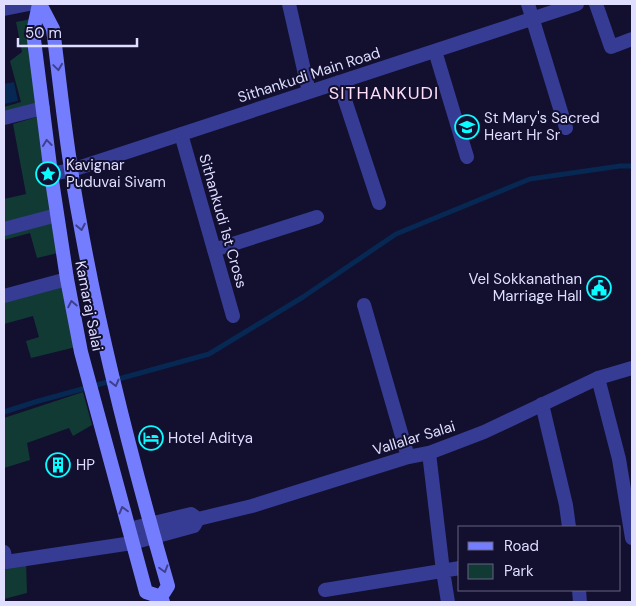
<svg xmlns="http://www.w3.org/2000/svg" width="636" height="606" viewBox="0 0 636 606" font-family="'DM Sans',sans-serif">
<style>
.green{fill:#123a35}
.water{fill:#062852}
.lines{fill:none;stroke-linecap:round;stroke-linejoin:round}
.stream{stroke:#062852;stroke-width:5}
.minor{stroke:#363b93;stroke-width:14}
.tertiary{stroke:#363b93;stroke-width:14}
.secondary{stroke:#757dff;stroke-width:14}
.oneway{stroke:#3f408d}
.labels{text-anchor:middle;stroke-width:4;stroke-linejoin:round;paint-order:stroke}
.street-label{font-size:15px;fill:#dfdeff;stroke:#120f2f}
.poi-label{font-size:15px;fill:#dfdeff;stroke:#120f2f;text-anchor:start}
.quarter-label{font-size:18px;letter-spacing:1px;fill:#ffe0f6;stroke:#120f2f}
</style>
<rect width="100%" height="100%" fill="#120f2f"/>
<path class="green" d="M31,19L41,107L4,116V107L21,102L10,61L22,52L16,22Z
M40,116L53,213L4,226V199L26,194L13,124Z
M56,217L62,252L37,258L30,233L4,240V231Z
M62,286L76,347L31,358L26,341L39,337L33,316L4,324V300Z
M83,392L92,425L73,436L69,428L27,443L30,460L4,468V418Z
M26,562L27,593L4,599V567Z"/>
<path class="water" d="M14,82L18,101L4,104V84Z"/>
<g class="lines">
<path class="stream" d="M4,412L35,402L209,354L303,297L396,234L530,179L620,166H632"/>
<path class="minor" d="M289,4L309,92
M528,4L566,128
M596,4L611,47L632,39
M4,9L29,4
M435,51L467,157
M339,82L379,203
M4,118L43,108
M181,134L233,316
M51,174L72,170L577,4
M4,229L57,215
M214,250L317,217
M4,296L67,279
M364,305L408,457
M598,378L619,459L632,538
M542,404L566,505L569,527
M429,453L443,571L448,602
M4,552L6,562L132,543
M325,590L460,568
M579,590L580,602"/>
<path class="tertiary" d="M129,529L191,514L198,519
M132,543L194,526L198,519L252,506L408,457L429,453L484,432L598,378L632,368"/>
<path class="secondary" d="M39,4L33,32L51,174L67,279L81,352L146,592L161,597
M40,4L53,29C61,92 67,155 79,217C101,342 133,465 168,586L161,597L163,602"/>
</g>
<defs><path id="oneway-chevron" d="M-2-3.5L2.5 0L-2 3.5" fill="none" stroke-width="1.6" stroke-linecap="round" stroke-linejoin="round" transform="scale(1.25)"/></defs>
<g class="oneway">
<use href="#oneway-chevron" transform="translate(58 67) rotate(82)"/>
<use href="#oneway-chevron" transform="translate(47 143) rotate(-97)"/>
<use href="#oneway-chevron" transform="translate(81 227) rotate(79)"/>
<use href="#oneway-chevron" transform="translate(72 304) rotate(-101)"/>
<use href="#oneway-chevron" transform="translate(115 383) rotate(76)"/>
<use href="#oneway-chevron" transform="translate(123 510) rotate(-105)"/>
<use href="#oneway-chevron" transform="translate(164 569) rotate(74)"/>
</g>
<defs>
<g id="school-ring" transform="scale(1.25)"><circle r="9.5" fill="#120f2f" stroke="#0afcff" stroke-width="1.5"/><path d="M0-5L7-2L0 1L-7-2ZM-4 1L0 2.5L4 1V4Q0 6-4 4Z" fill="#0afcff"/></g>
<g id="sight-ring" transform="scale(1.25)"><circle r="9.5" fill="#120f2f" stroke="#0afcff" stroke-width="1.5"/><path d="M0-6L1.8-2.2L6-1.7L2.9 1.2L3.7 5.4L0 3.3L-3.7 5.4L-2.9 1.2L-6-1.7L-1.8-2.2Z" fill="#0afcff"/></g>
<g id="civic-ring" transform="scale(1.25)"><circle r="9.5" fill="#120f2f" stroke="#0afcff" stroke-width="1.5"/><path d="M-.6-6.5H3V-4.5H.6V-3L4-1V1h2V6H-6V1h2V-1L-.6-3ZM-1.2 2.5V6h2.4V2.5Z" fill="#0afcff"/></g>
<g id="hotel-ring" transform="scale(1.25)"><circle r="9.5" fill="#120f2f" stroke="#0afcff" stroke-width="1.5"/><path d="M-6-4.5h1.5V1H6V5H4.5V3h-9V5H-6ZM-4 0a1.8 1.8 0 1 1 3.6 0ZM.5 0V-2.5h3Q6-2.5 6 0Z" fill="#0afcff"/></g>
<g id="building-ring" transform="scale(1.25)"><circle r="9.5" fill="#120f2f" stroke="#0afcff" stroke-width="1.5"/><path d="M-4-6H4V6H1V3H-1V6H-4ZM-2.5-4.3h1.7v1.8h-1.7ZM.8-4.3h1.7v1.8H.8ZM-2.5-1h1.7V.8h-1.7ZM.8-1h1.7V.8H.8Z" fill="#0afcff"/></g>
</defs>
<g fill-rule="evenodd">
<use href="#school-ring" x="467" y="127"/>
<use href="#sight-ring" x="48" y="174"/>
<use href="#civic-ring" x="599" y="288"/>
<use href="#hotel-ring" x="151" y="438"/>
<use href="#building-ring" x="58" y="465"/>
</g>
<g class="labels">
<g class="street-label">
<text transform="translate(309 75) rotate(-18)" y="5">Sithankudi Main Road</text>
<text transform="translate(223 221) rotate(74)" y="5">Sithankudi 1st Cross</text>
<text transform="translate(89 306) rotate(79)" y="5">Kamaraj Salai</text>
<text transform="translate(414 438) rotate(-17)" y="5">Vallalar Salai</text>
</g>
<g class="poi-label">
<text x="484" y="123">St Mary's Sacred<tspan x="484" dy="17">Heart Hr Sr</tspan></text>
<text x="66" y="170">Kavignar<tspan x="66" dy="17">Puduvai Sivam</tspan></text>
<text x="582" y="284" text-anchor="end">Vel Sokkanathan<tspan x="582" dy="17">Marriage Hall</tspan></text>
<text x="168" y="443">Hotel Aditya</text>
<text x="76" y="470">HP</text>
</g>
<g class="quarter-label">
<text x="384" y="99">SITHANKUDI</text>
</g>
</g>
<rect width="636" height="606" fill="none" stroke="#dfdeff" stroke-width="10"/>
<rect x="458" y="526" width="162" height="65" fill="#120f2f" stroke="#646282"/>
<rect x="468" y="542" width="25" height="8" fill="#757dff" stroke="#646282"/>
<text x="504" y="551" font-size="15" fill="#dfdeff">Road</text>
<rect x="468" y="564" width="25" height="15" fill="#123a35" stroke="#646282"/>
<text x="504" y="576" font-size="15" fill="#dfdeff">Park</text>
<path d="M18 38v8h119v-8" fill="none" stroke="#dfdeff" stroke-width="2.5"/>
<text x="25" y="38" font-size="15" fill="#dfdeff" stroke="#120f2f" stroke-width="4" paint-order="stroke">50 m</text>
</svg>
